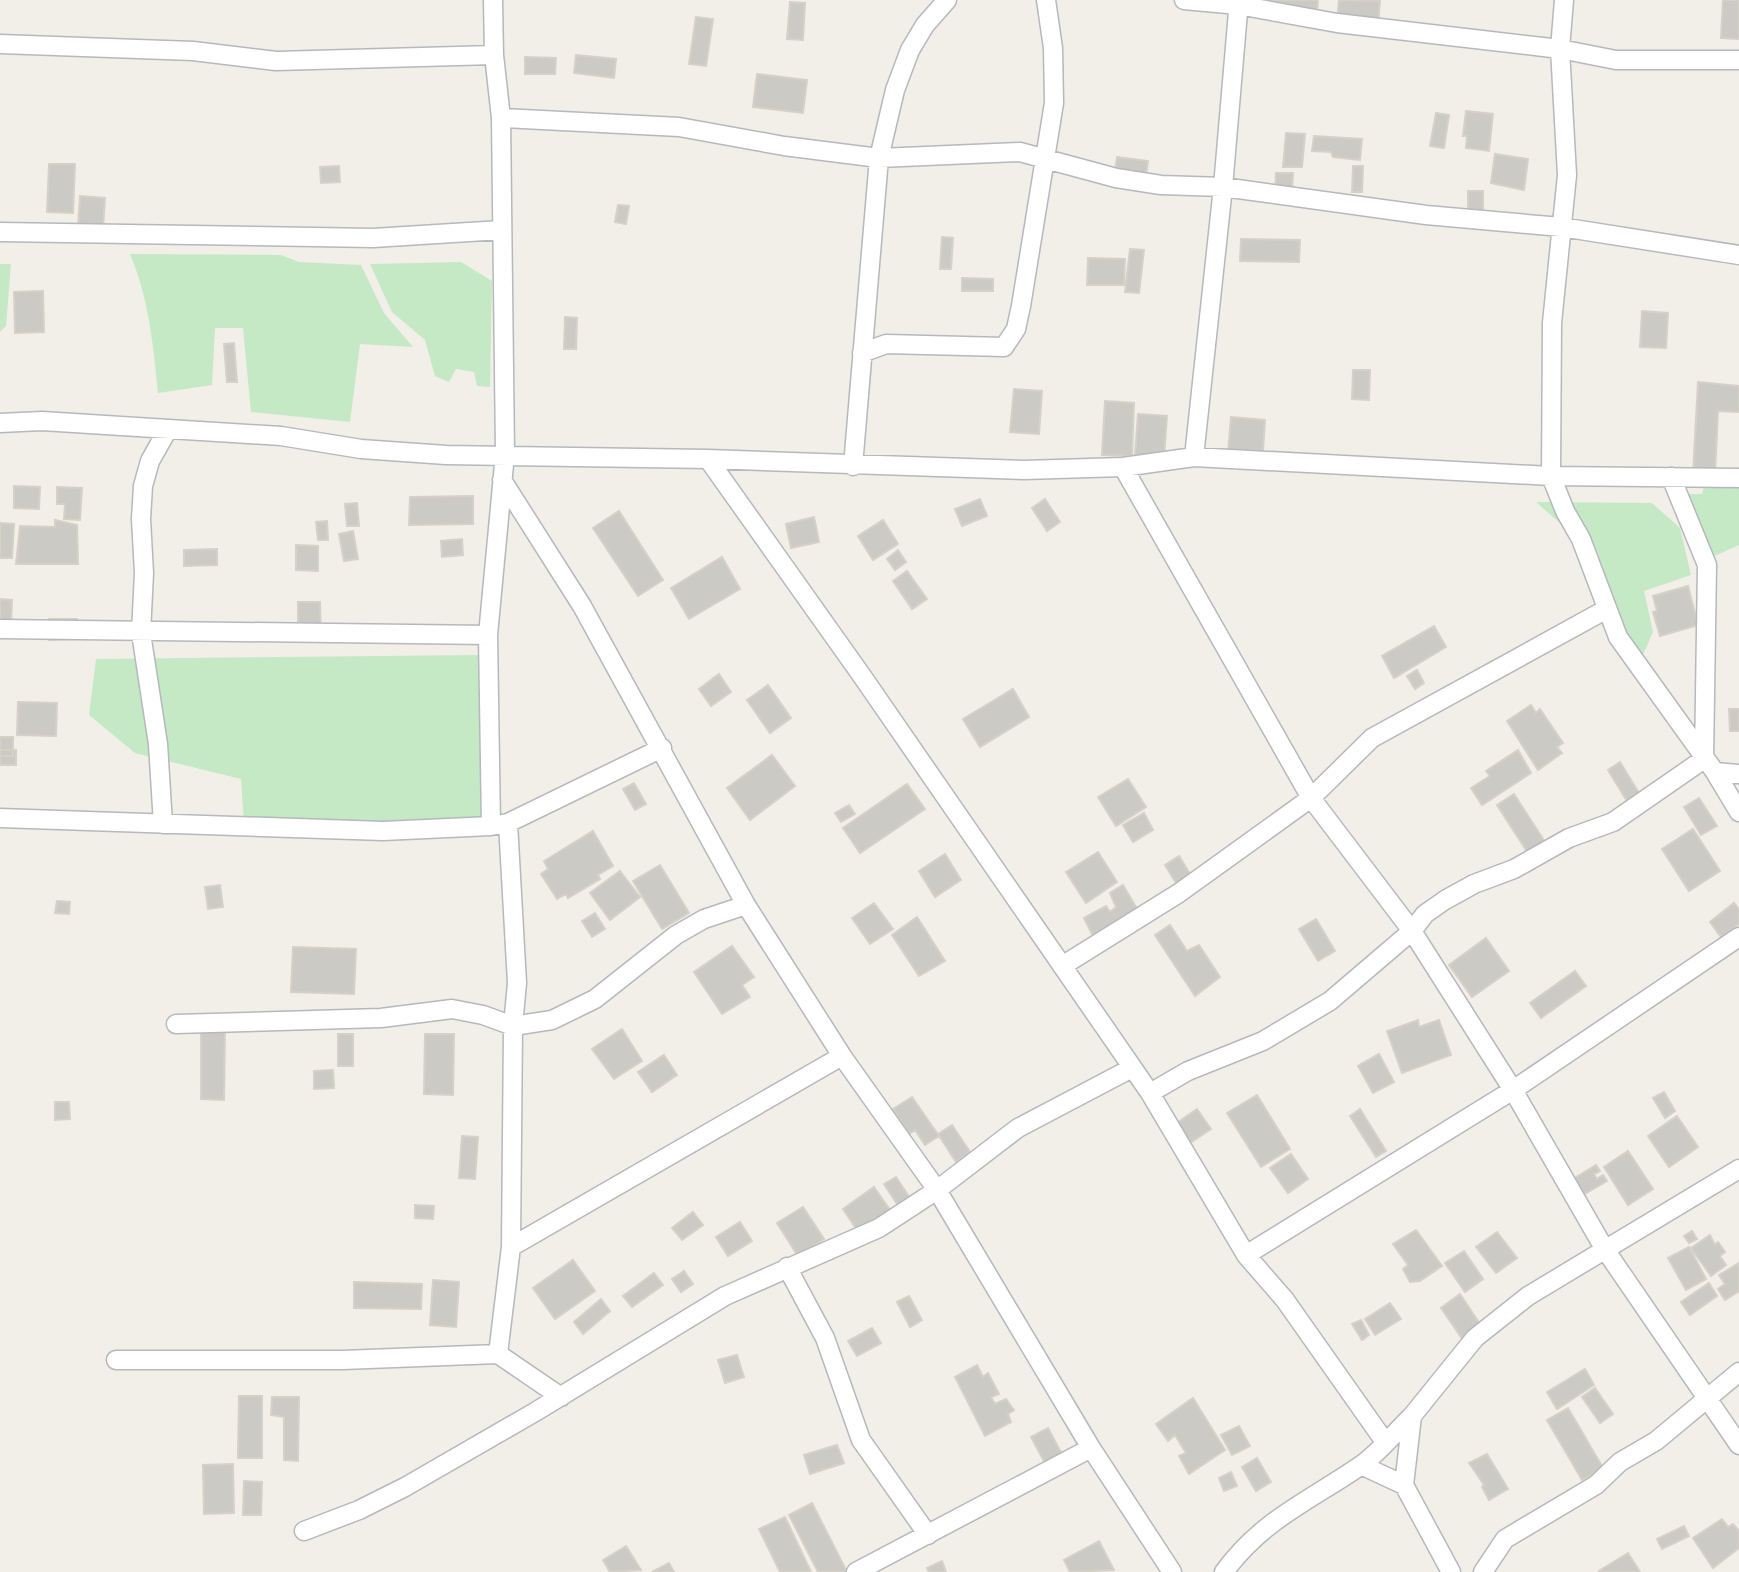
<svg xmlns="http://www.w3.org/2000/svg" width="1739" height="1572" viewBox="0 0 1739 1572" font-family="'Varela Round',sans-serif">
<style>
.green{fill:#c5e8c5}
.building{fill:#cccac5;stroke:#d6d1c6;stroke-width:2}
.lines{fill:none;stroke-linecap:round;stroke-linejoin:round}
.street-casing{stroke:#b5b8bc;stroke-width:21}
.street{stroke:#fff;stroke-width:18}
</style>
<rect width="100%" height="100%" fill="#f1efe8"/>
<path class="green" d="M130,254L281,255L299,262L361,265L384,313L413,347L360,344L350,422L251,412L243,328H215L212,385L158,393C153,344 149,299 130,254Z
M461,262L492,281L490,387L477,386L474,372L456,369L449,382L435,376L425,340L392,312L370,264Z
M0,264H11L6,326L0,332Z
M1704,487L1739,488V545L1712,557L1681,515L1688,494H1702Z
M1536,502L1652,503L1680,528L1691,575L1644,591L1653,632L1636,671L1569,531Z
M480,655L488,822L244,823L241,779L135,753L89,715L96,659Z"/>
<path class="building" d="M1265,0H1318L1316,23L1263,18Z
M1339,0L1380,1L1378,25L1337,22Z
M1723,0H1739V39L1721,38Z
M790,2L805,3L803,40L787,39Z
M696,17L713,19L706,66L689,64Z
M576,55L616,59L614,78L574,73Z
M525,57L556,58L555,74H525Z
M757,74L807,80L803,113L753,107Z
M1466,111L1493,114L1489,151L1466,148L1467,136H1463Z
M1436,113L1449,115L1444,148L1430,146Z
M1286,133L1305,134L1302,167H1283Z
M1314,136L1362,139L1360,160L1333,157L1331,152L1312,151Z
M1495,154L1528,159L1524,190L1491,183Z
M1117,157L1148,161L1144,190L1113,186Z
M49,164H75L73,213L47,212Z
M339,166L340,182L321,183L320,167Z
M1353,166H1363L1362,192H1352Z
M1276,173H1293L1292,191H1275Z
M1468,191H1483V211H1468Z
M80,196L105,198L103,229L78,227Z
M618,205L629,206L626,224L615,222Z
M942,237L953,238L951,269H940Z
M1241,239L1300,240L1299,262L1240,261Z
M1130,249L1144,250L1139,293L1125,292Z
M1088,258L1125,259L1124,285H1087Z
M962,278L993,279V291H962Z
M43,291L44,332L15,333L14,292Z
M1642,311L1668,313L1666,348L1640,347Z
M565,317L577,318L576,349H564Z
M234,343L237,382H227L224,344Z
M1353,370H1370L1369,400L1352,399Z
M1698,382L1739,386V412L1718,411L1715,475H1693Z
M1014,389L1042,391L1039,434L1010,432Z
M1105,401L1134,403L1132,456L1102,455Z
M1138,414L1167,416L1164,457L1135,455Z
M1231,417L1265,420L1263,451L1252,450V455L1228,453Z
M14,486L40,487L39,509L14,508Z
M57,487L82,488L80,520L64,519L65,504H57Z
M473,496V524L409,525L410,497Z
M980,499L987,516L962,526L955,509Z
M1045,499L1060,522L1047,531L1032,508Z
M357,503L359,526H347L345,504Z
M619,511L663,580L638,596L593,528Z
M814,517L819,542L791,548L786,524Z
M55,520L77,525L78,564H16L20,526L55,527Z
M883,520L898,544L873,560L858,536Z
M327,521L328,540H318L316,522Z
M0,523L14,524L12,558H0Z
M353,531L358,559L344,561L339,534Z
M462,539L463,555L442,557L441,541Z
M296,545L318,546V571L296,570Z
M217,549V565L184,566V550Z
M898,550L906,562L895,570L887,559Z
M722,557L740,589L689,619L671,588Z
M907,571L927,599L912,609L893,581Z
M1688,586L1698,625L1660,636L1653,612L1657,611L1653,596Z
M0,599L12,600L11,623L0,622Z
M298,602H320L321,637H298Z
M49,619H77L76,639L49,640Z
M1434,626L1446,647L1394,678L1382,656Z
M1417,670L1424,683L1415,689L1407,676Z
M719,674L731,692L711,706L699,689Z
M768,685L791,718L770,733L747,700Z
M1013,689L1029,717L980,747L963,719Z
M18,702L57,703L56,736L17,735Z
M1531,705L1536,713L1540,709L1563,743L1557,747L1562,753L1538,770L1507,721Z
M1729,709H1739V731H1730Z
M0,737H13V756H0Z
M0,750H16V765H0Z
M1518,750L1531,773L1482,805L1471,788L1490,776L1486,771Z
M772,755L795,786L750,820L727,788Z
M1620,762L1642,798L1630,806L1608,770Z
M1128,779L1146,807L1116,826L1098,797Z
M634,783L646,804L635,810L623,789Z
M907,784L925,809L860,853L843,828Z
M1514,794L1545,842L1528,853L1497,805Z
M1699,798L1717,826L1701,835L1684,807Z
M849,805L855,814L841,822L835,813Z
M1144,813L1153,830L1133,842L1123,825Z
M1693,829L1720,871L1689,891L1662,849Z
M593,831L613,866L598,875L600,879L568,898L566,894L557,899L541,874L548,869L544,861Z
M1098,852L1117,882L1086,903L1066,872Z
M945,854L961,880L935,897L919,871Z
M1179,856L1192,877L1178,886L1165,865Z
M660,865L689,913L662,929L633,881Z
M620,871L640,897L610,920L590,893Z
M220,885L223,907L208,909L205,887Z
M1123,885L1140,914L1096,942L1084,918L1106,906L1110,912L1116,907L1110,893Z
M57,901L70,902L69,914L55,913Z
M874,903L893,929L870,944L852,918Z
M1734,903L1739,909V924L1721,937L1710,922Z
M595,913L605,929L592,937L582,921Z
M917,917L945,961L919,976L892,935Z
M1316,919L1335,951L1318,961L1299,929Z
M1170,925L1187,951L1199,945L1220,977L1195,996L1155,935Z
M1486,938L1509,971L1472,997L1449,965Z
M732,946L754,977L742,985L750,997L722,1014L694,972Z
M293,947L356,949L354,994L291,992Z
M1575,971L1586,986L1541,1018L1530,1003Z
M1418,1020L1419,1027L1439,1020L1451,1055L1402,1073L1387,1031Z
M201,1025H225L224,1100L201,1099Z
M622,1029L642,1061L614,1079L592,1049Z
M338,1034H353V1066H338Z
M425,1034H454L453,1095L424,1094Z
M1379,1054L1394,1082L1373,1093L1358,1066Z
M664,1055L677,1075L652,1092L638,1072Z
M333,1070L334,1088L314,1089V1071Z
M1664,1092L1675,1111L1665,1118L1653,1098Z
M1257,1095L1290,1149L1261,1167L1227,1113Z
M912,1097L939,1136L925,1145L915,1130L909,1134L893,1109Z
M55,1102H69L70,1119L55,1120Z
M1197,1109L1211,1129L1190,1143L1177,1123Z
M1360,1109L1386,1151L1376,1157L1350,1116Z
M1677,1116L1698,1147L1669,1167L1648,1136Z
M952,1125L970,1152L956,1162L938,1134Z
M462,1136L478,1137L475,1179L459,1178Z
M1628,1151L1653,1189L1628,1205L1604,1167Z
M1291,1154L1308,1179L1288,1193L1270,1168Z
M1596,1165L1600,1171L1594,1174L1597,1179L1603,1175L1607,1181L1583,1195L1573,1179Z
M896,1177L913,1203L901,1210L884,1184Z
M874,1187L890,1210L870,1222L873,1227L859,1233L843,1209Z
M415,1205L434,1206L433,1219L415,1218Z
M803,1207L824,1239L798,1256L777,1223Z
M693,1212L703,1225L682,1240L672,1228Z
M740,1222L752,1241L728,1256L716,1237Z
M1416,1230L1442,1266L1420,1281L1410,1282L1403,1269L1408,1265L1393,1244Z
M1692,1231L1697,1239L1689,1243L1684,1236Z
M1497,1232L1517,1258L1496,1273L1476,1247Z
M1710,1235L1715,1245L1718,1242L1725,1252L1720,1256L1726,1265L1711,1276L1691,1248Z
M1689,1247L1706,1279L1686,1290L1668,1258Z
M1464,1251L1483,1279L1465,1292L1445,1263Z
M573,1260L595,1291L555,1319L533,1288Z
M1739,1263V1291L1725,1300L1718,1289L1725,1284L1719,1275Z
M684,1271L693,1284L681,1292L672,1279Z
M654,1273L663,1285L632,1307L623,1296Z
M433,1280L459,1282L456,1327L430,1325Z
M354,1282L422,1284L421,1309L354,1308Z
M1709,1283L1717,1296L1690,1315L1681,1302Z
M1460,1294L1482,1327L1463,1340L1441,1308Z
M909,1296L922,1320L910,1327L897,1302Z
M601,1299L610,1311L583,1334L574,1322Z
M1390,1303L1401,1319L1375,1335L1365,1319Z
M1361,1320L1369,1335L1362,1340L1352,1324Z
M872,1328L881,1343L857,1356L848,1341Z
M737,1355L744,1377L725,1383L718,1360Z
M977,1365L983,1377L988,1373L999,1394L991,1397L995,1404L1006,1399L1014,1410L1008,1414L1011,1422L985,1436L955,1377Z
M1585,1369L1594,1385L1557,1409L1547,1392Z
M1595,1388L1613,1414L1600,1423L1582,1397Z
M239,1396H262V1458H238Z
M272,1397H299L298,1461L284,1460V1417L271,1415Z
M1193,1398L1225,1450L1189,1474L1179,1456L1186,1453L1175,1435L1168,1441L1156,1424Z
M1568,1408L1603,1468L1582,1480L1547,1420Z
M1239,1426L1250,1446L1232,1455L1221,1435Z
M1048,1428L1063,1456L1046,1465L1031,1437Z
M837,1445L844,1463L810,1474L804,1455Z
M1487,1454L1508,1489L1489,1500L1482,1487L1484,1485L1469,1463Z
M1257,1458L1271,1482L1256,1491L1242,1467Z
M233,1464L234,1513L204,1514L203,1465Z
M1231,1472L1237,1486L1224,1491L1219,1478Z
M244,1481L262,1482L261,1515H243Z
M812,1503L847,1572H818L789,1515Z
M785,1517L811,1572H780L759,1529Z
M1722,1519L1728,1527L1733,1524L1739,1531V1548L1713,1568L1693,1538Z
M1684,1526L1689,1536L1662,1549L1657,1539Z
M1099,1541L1114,1570L1070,1572L1064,1560Z
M626,1546L641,1570L610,1572L603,1560Z
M1628,1553L1640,1572H1600L1599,1571Z
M942,1561L946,1572H929L927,1568Z
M669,1563L674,1572H652Z"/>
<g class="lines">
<g class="street-casing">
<path id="street" d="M1184,0L1238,5L1337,23L1560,49L1616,60H1739
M1564,0L1560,49L1567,175L1552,323L1551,476L1565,511L1581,539L1618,637L1715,772L1739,812
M0,44L193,51L276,61L494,55
M501,118L679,127L784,146L879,158L1020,152L1116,178L1161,185L1223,187L1426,215L1561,227L1739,255
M0,232L373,238L501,230
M862,353L886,344L1004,347L1016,329L1021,306L1054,103L1053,48L1046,0
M0,423L42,421L281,436L361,449L446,455L708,459L1024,470L1123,467L1194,457L1551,476L1739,478
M1194,457L1223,187L1239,0
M708,459L862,676L1150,1093L1246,1255L1285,1300L1385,1442
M853,466L879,158L895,90L910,50L925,25L947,0
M1123,467L1311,798L1412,931L1513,1090L1604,1248L1739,1445
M502,480L582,606L746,905L842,1056L937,1190L1091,1448L1172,1572
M0,629L488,635
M1715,772L1739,774
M0,818L383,831L491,826L508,823L662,748
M508,823L517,983L513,1026L511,1247L498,1354L561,1397
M163,824L158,744L141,633L144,573L141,519L143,486L150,461L168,429
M491,826L488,635L505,454L501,118L494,55L493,0
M1062,966L1179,893L1311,798L1372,738L1605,610
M176,1024L381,1018L452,1009L483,1015L513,1026L552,1020L595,999L676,935L704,919L746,905
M1150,1093L1188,1071L1263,1041L1330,1001L1412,931L1425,914L1445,900L1474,884L1514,869L1569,838L1613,822L1704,759L1707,565L1671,477
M511,1247L842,1056
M1246,1255L1513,1090L1739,937
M787,1267L825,1338L861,1440L928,1535
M116,1360H343L498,1354
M1361,1465L1404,1485
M304,1531L359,1510L405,1487L535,1412L725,1296L879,1228L937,1190L1018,1128L1132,1068
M856,1572L1091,1448
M1224,1572C1262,1520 1309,1501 1360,1466C1379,1453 1395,1432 1412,1416
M1451,1572L1404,1485L1412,1416L1475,1338L1528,1296L1739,1169
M1483,1572L1505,1539L1596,1485L1620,1462L1656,1441L1739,1372"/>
</g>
<use href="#street" class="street"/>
</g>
</svg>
